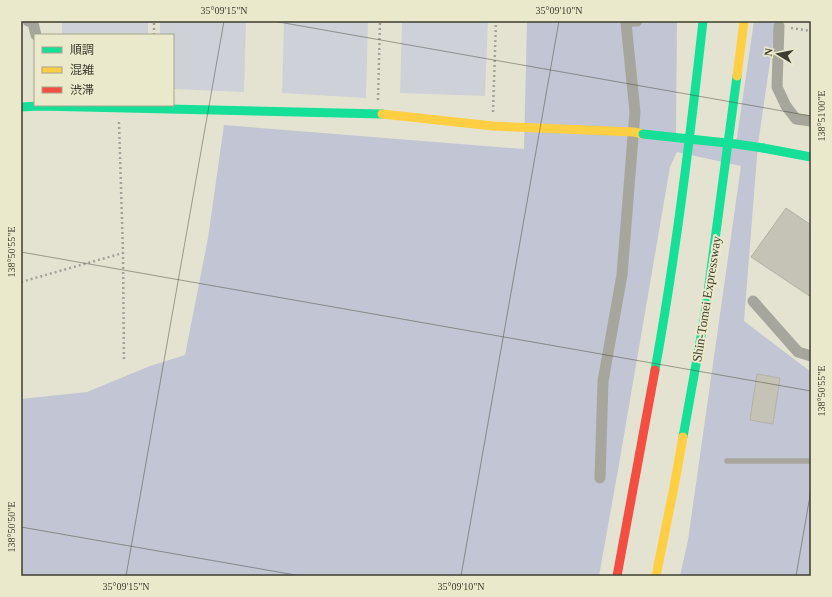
<svg xmlns="http://www.w3.org/2000/svg" width="832" height="597" viewBox="0 0 832 597" font-family="'Times New Roman','Noto Sans JP',serif">
<style>
.green{fill:#cfd1d9}
.forest{fill:#c2c5d3}
.building{fill:#c4c3b6;stroke:#b2b2a5}
.lines{fill:none;stroke-linecap:round;stroke-linejoin:round}
.path{stroke:#a3a29a;stroke-width:2.5;stroke-dasharray:2 3;stroke-linecap:butt}
.lane{stroke:#a7a69c;stroke-width:5.5}
.street{stroke:#a7a69c;stroke-width:11}
.fast{stroke:#16e098;stroke-width:9}
.slow{stroke:#ffcf43;stroke-width:9}
.jam{stroke:#f24e42;stroke-width:9}
.fast-bridge{stroke:#16e098;stroke-width:9}
.ticks{fill:none;stroke:#3d3d31;stroke-width:1;stroke-opacity:0.45}
.labels{text-anchor:middle;stroke-width:4;stroke-linejoin:round;paint-order:stroke}
.street-label{font-size:13px;fill:#3d3d31;stroke:#ebe9cb}
.neatline{fill:none;stroke:#3d3d31;stroke-width:1.5}
.ticks-label{font-size:10px;text-anchor:middle;fill:#3d3d31}
</style>
<rect width="100%" height="100%" fill="#e4e3d2"/>
<path class="green" d="M62,21H148V35H62Z
M160,21H246L244,92L173,89V35H160Z
M284,21H368L366,98L282,93Z
M402,21H488L485,96L400,93Z"/>
<path class="forest" d="M527,21H677L676,137L736,144L754,21H776L758,144L744,321L811,372V576H680L688,540L741,166L677,152L670,167L618,470L599,576H21V399L87,392L150,366L185,355L208,238L224,125L524,149Z"/>
<path class="building" d="M786,208L811,225V297L751,257Z
M757,374L780,378L773,424L750,420Z"/>
<g class="lines">
<path class="path" d="M791,28L811,31
M154,35V21
M378,100L380,21
M493,112L496,21
M119,122L123,253L124,362
M21,282L123,253"/>
<path class="lane" d="M727,461H811"/>
<path class="street" d="M28,21L33,23L36,35
M779,26L777,87L786,106L796,119L811,121
M753,301L798,352L811,356
M600,478L603,381L622,275L635,112L626,23L632,21H637"/>
<path class="fast" d="M21,107L39,106L382,114
M763,148L811,157
M655,370C676,254 690,138 703,21
M683,437L705,314L737,76"/>
<path class="slow" d="M737,76L744,21
M382,114L493,126L634,132L643,134
M656,576L674,487L683,437"/>
<path class="jam" d="M617,576L655,370"/>
<path class="fast-bridge" d="M643,134L736,144L763,148"/>
</g>
<path class="ticks" d="M273,21L811,116M21,252L811,391M21,527L301,576M126,576L224,21M461,576L559,21M796,576L811,490"/>
<g class="labels">
<g class="street-label">
<text transform="translate(706 299) rotate(-81)" y="5">Shin-Tomei Expressway</text>
</g>
</g>
<rect width="832" height="597" fill="none" stroke="#ebe9cb" stroke-width="44"/>
<rect x="34" y="34" width="140" height="72" fill="#ebe9cb" stroke="#a5a48d"/>
<rect x="42" y="47" width="20" height="6" fill="#16e098" stroke="#a5a48d"/>
<text x="70" y="54" font-size="12" fill="#3d3d31">順調</text>
<rect x="42" y="67" width="20" height="6" fill="#ffcf43" stroke="#a5a48d"/>
<text x="70" y="74" font-size="12" fill="#3d3d31">混雑</text>
<rect x="42" y="87" width="20" height="6" fill="#f24e42" stroke="#a5a48d"/>
<text x="70" y="94" font-size="12" fill="#3d3d31">渋滞</text>
<g transform="translate(778 54) rotate(280)" stroke="#ebe9cb" stroke-width="3" paint-order="stroke">
<path d="M0-3L7 15L0 10L-7 15Z" fill="#3d3d31"/>
<text y="-6" font-size="11" font-weight="bold" text-anchor="middle" fill="#3d3d31">N</text>
</g>
<rect x="22" y="22" width="788" height="553" class="neatline"/>
<g class="ticks-label">
<text x="224" y="14">35°09'15"N</text>
<text x="559" y="14">35°09'10"N</text>
<text transform="translate(821 116) rotate(-90)" y="4">138°51'00"E</text>
<text transform="translate(11 252) rotate(-90)" y="4">138°50'55"E</text>
<text transform="translate(821 391) rotate(-90)" y="4">138°50'55"E</text>
<text transform="translate(11 527) rotate(-90)" y="4">138°50'50"E</text>
<text x="126" y="590">35°09'15"N</text>
<text x="461" y="590">35°09'10"N</text>
</g>
</svg>
